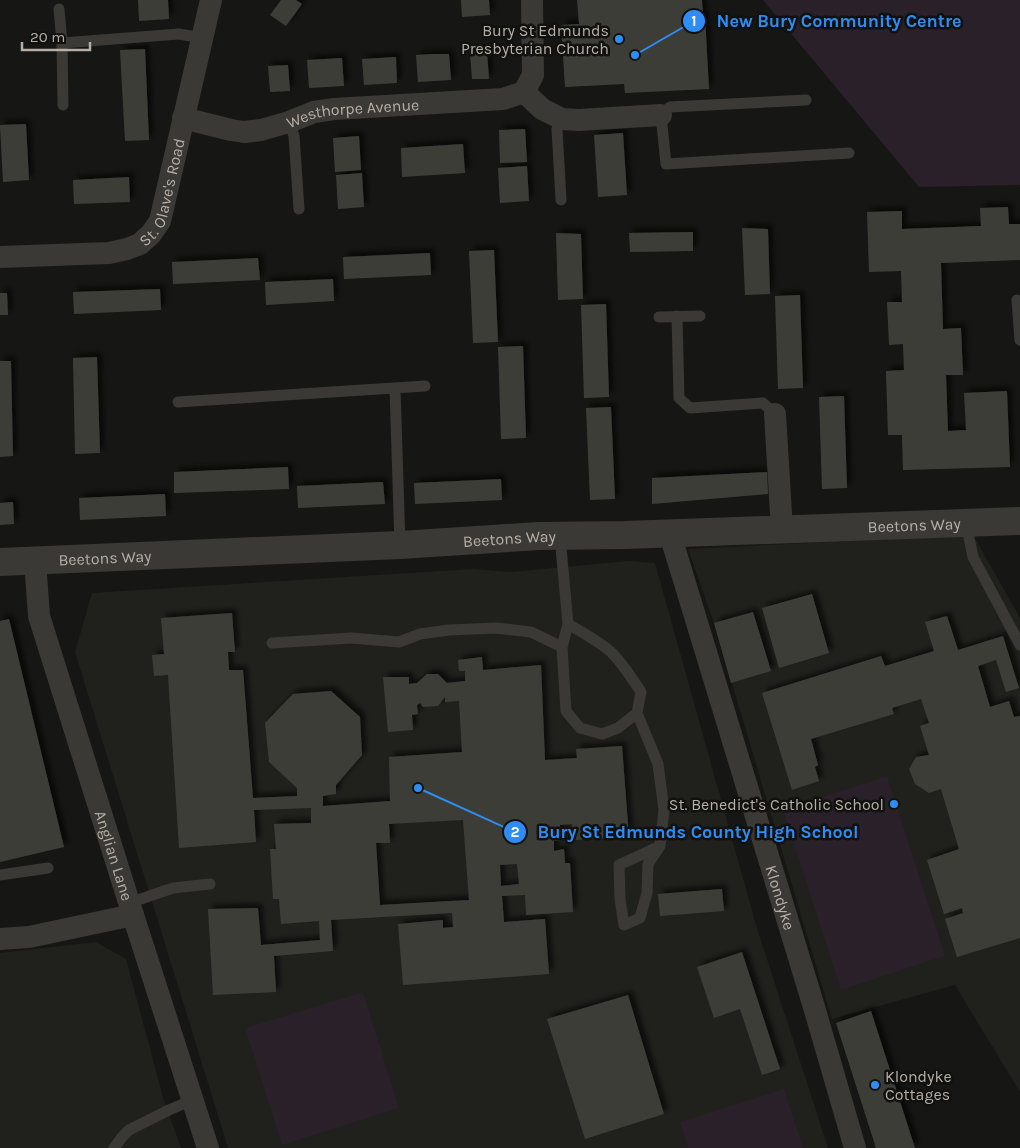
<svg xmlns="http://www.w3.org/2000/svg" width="1020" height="1148" viewBox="0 0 1020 1148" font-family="Karla,sans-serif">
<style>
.built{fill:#20201d}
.green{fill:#292029}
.building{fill:#3e3d39;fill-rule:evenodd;filter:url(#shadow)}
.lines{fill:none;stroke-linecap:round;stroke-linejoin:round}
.service{stroke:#3b3935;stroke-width:11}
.minor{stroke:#3b3935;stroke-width:22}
.tertiary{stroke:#3b3935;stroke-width:28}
.poi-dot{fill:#2e8df4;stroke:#11110f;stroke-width:2}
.labels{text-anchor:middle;stroke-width:5;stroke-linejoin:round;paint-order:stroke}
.poi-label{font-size:16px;fill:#b6afa6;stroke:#11110f;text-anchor:end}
.street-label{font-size:16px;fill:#b6afa6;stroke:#11110f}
.leader{fill:none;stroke:#2e8df4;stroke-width:2}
.callout-dot{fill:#2e8df4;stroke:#11110f;stroke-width:2}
.mark-label{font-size:15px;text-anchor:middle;font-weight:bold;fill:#fff}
.callout-label{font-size:18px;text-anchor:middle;font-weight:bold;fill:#2e8df4;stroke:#11110f;stroke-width:5;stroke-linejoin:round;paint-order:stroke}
</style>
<defs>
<filter id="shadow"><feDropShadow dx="4.5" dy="-4.5" stdDeviation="2.5" flood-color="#0009"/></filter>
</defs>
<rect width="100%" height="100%" fill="#161614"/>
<path class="built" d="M973,535L1020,618V1092L955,985L832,1019L714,623L688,549Z
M628,561L655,563L756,925L828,1148H228L75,652L92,593L473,569L511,572Z
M96,942L126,959L164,1101L181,1148H0V953Z"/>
<path class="green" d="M763,0H1020V185L919,187Z
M887,776L945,956L841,990L783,810Z
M363,992L399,1108L282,1145L245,1028Z
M784,1089L803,1148H688L680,1122Z"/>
<path class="building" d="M138,0H168L169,19L139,21Z
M281,0H296L302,4L286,26L270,15Z
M461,0H489L490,15L462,17Z
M577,0H702L703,16H705L709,89L625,93L624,84L565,87L561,25L579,24Z
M145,49L149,140L125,141L120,50Z
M487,52L489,79H472L470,53Z
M433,54H449L451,80L418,82L416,55Z
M396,57L397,83L364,85L362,59Z
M342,58L344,86L309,88L307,60Z
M288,65L290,91L270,92L268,66Z
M26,124L29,180L3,182L0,125Z
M525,129L527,162L500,163L499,130Z
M623,133L627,195L598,197L594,135Z
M359,136L361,170L335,172L333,138Z
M463,144L465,173L402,177L401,148Z
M527,166L529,201L500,203L498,168Z
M362,173L364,207L338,209L336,175Z
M129,177L130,202L74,204L73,180Z
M1008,207L1009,224H1020V260L941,263L943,329L961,328L963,375H946L948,431L966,430L964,393L1007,391L1010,467L903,470L902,435H888L886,371L904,370L903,344L889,345L887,302H902L901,271L869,272L867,212L902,211V229L981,226L980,208Z
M742,228L768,229L770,294L745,295Z
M693,232V251L630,252L629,233Z
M556,233L581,234L583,299L558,300Z
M494,250L498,342L473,343L469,251Z
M430,253L431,275L344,279L343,257Z
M258,258L260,280L173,284L172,262Z
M333,279L334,301L266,305L265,282Z
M160,289L161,310L74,314L73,292Z
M0,293H7L8,315H0Z
M800,295L803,388L778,389L775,296Z
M606,304L609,397L584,398L581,305Z
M523,346L526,438L501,439L498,347Z
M97,357L100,453L75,454L73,358Z
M0,361H11L13,456L0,457Z
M844,396L847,488L822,489L819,397Z
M611,407L615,499L590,500L586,408Z
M288,467L289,489L174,493V472Z
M767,472L768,494L652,504V478Z
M501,479L502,500L415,504L414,483Z
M383,482L385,504L298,508L297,486Z
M165,494L166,516L80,520L79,498Z
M13,502L14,524L0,525V503Z
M812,594L829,653L779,668L762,608Z
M753,612L771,671L731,683L714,623Z
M232,613L235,652H228L229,670H243L253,798L297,796V788L269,762L265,723L293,694L331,691L360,717L362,755L336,785V794L323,796V806L390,801L389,757L462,752L459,701L445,702V697L438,706L423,707L420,703L417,705L418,714L412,715L413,730L388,732L383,677H409V684L417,683L427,674H438L447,683L465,681V671H459L458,660L482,657L483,670L541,665L545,760L577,758L576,749L622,746L629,837L574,840L572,824L560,825L561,840L554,841V851L564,849L565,863H570L573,912L526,915L525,895L502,896L504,922L545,919L549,974L403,985L398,924L443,920V928L453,927L452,913L331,920L333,951L274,956L276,992L213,995L208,909L258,908L261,945L320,940L319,921L281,924L279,899H273L270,849H276L274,824L311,823V808L254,810L256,842L179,848L168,675L154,676L152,655L164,654L161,618ZM463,820L469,900L380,905L376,843H390L389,824ZM517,864L519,884L501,886L500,865Z
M947,616L958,650L1003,636L1019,688L1006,692L996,660L978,666L990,707L1009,701L1014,717L1020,716V938L957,957L945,919L963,913L962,908L944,914L927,860L959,849L941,789L929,793L915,784L909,769L916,757L929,755L920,726L929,723L921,699L892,708L894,714L811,739L818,765L815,767L819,781L792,790L762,693L881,656L885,666L934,651L925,622Z
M9,619L64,847L0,862V621Z
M722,889L724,911L660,916L658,894Z
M742,952L780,1069L762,1075L740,1009L714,1018L697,967Z
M628,995L664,1114L585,1139L547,1019Z
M871,1011L915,1148H876L836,1023Z"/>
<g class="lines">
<path class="service" d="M59,9L62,43L63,105
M62,43L179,34L202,38
M806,100L670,107L661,115L666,164L849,153
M289,122L294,136L299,209
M561,200L557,129L562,119
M1017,300L1020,340
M677,316L679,398L690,408L763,403L775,414
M659,317L700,316
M395,388L400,545
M178,402L425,386
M966,523L973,557L1020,645
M560,537L568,624L562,647L566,711L580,728L602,734L618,728L637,713L641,692C632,678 623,664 612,653C599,641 583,633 568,624
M272,643L351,638L399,642L420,634L449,630L496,628L531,632L562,647
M637,713L658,764L664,810L660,846L648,864L647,893L640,918L624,925L620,899L619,865L660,846
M0,875L48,868
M129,903L173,888L210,884
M114,1148L122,1137L129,1130L169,1110L192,1100"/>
<g class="minor">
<path d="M524,92L542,109L562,119L579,120L661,115"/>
<path id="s1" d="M183,118L231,130L244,132L261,130L289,122L314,112L334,109L503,99L524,92L533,75L532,0"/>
<path id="s2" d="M0,257L109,253L127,249L140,244L151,234L160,221L211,0"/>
<path d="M775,414L782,530"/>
<path id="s3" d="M670,534L814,1007L855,1148"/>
<path id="s4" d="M35,561L39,616L133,915L208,1148"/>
<path d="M0,939L29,937L133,915"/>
</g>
<path class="tertiary" id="s5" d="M0,562L400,545L539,536L625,535L1020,521"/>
</g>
<g class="poi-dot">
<circle cx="619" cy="39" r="5"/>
<circle cx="894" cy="804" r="5"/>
<circle cx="875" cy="1085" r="5"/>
</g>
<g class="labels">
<g class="poi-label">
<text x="609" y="36">Bury St Edmunds<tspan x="609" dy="18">Presbyterian Church</tspan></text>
<text x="884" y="810">St. Benedict's Catholic School</text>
<text x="885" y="1082" text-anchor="start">Klondyke<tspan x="885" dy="18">Cottages</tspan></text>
</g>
<g class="street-label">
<text dy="6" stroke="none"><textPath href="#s1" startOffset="174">Westhorpe Avenue</textPath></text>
<text dy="6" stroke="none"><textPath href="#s2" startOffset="200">St. Olave's Road</textPath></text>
<text dy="6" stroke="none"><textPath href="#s5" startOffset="915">Beetons Way</textPath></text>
<text dy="6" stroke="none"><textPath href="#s5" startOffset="510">Beetons Way</textPath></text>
<text dy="6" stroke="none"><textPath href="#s5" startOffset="105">Beetons Way</textPath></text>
<text dy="6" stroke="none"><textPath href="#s4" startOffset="306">Anglian Lane</textPath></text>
<text dy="6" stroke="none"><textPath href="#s3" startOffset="380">Klondyke</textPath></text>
</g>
</g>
<path class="leader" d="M635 55L694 21M418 788L515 832"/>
<g class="callout-dot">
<circle cx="635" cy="55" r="5"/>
<circle cx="418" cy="788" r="5"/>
<circle cx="694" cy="21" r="12"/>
<circle cx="515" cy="832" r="12"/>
</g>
<g class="mark-label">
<text x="694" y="26">1</text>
<text x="515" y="837">2</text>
</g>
<g class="callout-label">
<text x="839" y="27">New Bury Community Centre</text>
<text x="698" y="838">Bury St Edmunds County High School</text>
</g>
<path d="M22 42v8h68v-8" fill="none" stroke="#b6afa6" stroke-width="2.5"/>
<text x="30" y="42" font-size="15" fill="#b6afa6" stroke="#11110f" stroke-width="4" paint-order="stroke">20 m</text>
</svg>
